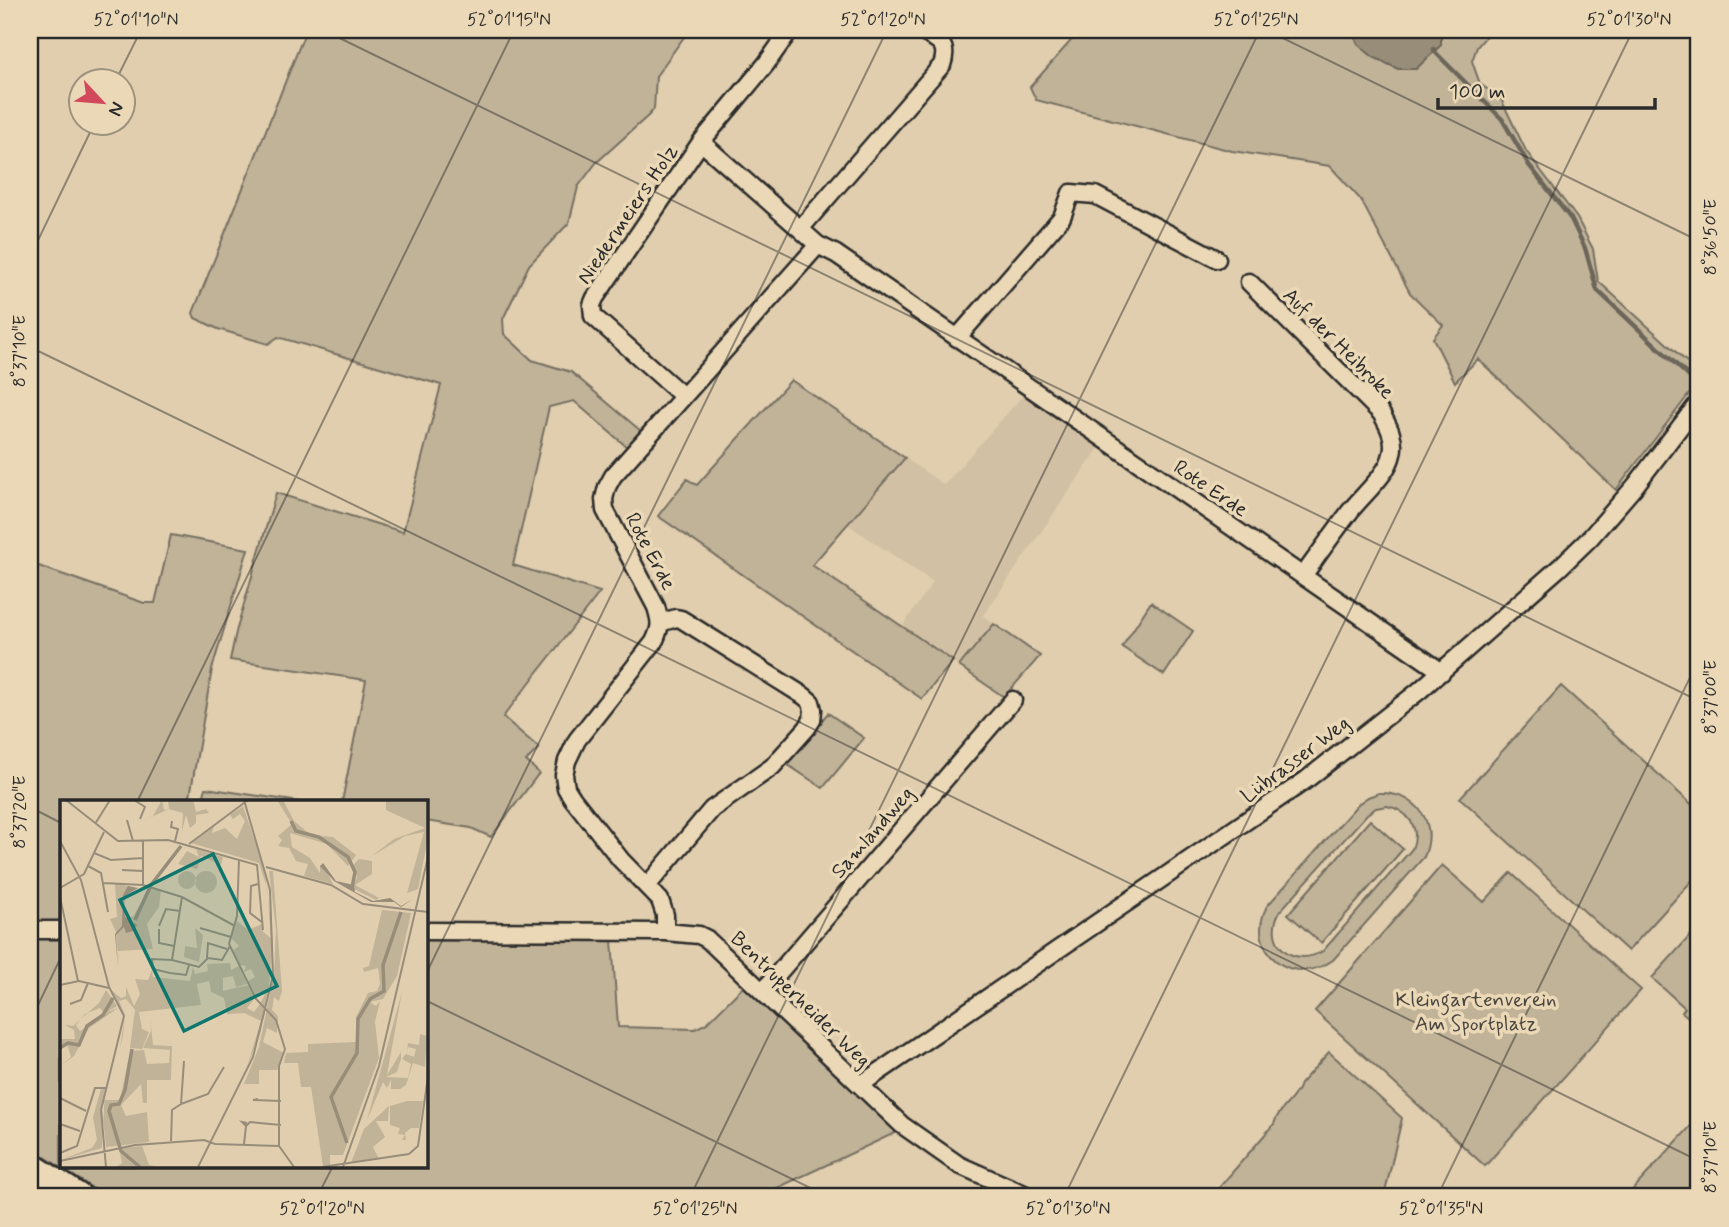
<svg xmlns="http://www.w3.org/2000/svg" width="1729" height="1227" viewBox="0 0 1729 1227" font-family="Mynerve,sans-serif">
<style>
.built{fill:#d1c0a3}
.green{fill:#c1b398;stroke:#766f62;stroke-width:2;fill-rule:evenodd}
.water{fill:#988d79;stroke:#6c665a;stroke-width:2}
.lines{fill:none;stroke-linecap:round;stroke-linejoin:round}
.stream{stroke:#6c665a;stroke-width:4.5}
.street-casing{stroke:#2b2b2b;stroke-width:21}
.secondary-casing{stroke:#2b2b2b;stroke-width:28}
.street{stroke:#ebd8b6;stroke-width:16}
.secondary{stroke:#ebd8b6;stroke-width:23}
.ticks{fill:none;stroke:#2b2b2b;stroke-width:2;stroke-opacity:0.45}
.labels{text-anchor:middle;stroke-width:7;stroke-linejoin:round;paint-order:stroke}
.street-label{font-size:21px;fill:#2b2b2b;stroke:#ebd8b6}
.park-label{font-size:21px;fill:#494641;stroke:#ebd8b6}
.inset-river{fill:none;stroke:#988d79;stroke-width:3.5}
.inset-road{fill:none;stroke:#988d7a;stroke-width:2}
.view{fill:#0f766e;fill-opacity:0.15;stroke:#0f766e;stroke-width:3.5}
.inset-edge{fill:none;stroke:#2b2b2b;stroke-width:3.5}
.neatline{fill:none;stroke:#2b2b2b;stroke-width:2.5}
.ticks-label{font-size:18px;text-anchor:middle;fill:#2b2b2b}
</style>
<rect width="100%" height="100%" fill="#e0ceae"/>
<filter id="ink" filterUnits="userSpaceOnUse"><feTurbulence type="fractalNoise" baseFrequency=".0143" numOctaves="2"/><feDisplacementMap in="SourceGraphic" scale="14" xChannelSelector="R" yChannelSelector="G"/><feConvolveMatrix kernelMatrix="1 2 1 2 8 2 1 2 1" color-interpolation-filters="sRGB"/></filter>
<g filter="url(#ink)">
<path class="built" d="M1025,393L1101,445L983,616L994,624L959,666L902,627L933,582L847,524L905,458L944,485Z"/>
<path class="green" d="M306,30H689L656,76L654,109L649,115L596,163L578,187L569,223L529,265L503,319L504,334L532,360L571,372L641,431L627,447L574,401L549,407L513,565L600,592L503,717L539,748L526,761L539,773L491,837L471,828L425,821V802H342L366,680L230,660L236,632L276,493L403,532L441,385L278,337L268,344L218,329L195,318L193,313Z
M1079,30H1491L1477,47L1472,61L1480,84L1501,99L1526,151L1577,218L1593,249L1598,281L1699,373V381L1616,490L1478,359L1455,382L1433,338L1443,325L1410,293L1361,200L1330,166L1232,151L1036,100L1030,87L1077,34Z
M791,380L905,458L812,565L953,661L922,699L658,516L687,479L697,485Z
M171,535L248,549L212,669L189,802H61V921L30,922V563L144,603H155Z
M1151,602L1193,631L1164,675L1122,647Z
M994,624L1040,656L1004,697L959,666Z
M1561,686L1699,811V873L1628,951L1460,798Z
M828,713L864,738L823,788L785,763Z
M206,788L300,802H202Z
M1379,793C1416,792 1439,822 1424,857L1333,960C1292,989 1244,951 1267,906L1358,804L1368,797ZM1387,806C1408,810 1421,828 1412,849L1323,951C1293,969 1262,943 1280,911L1367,814L1376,808Z
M1370,820L1403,849L1321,943L1288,914Z
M1442,865L1484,902L1511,873L1641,990L1485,1166L1315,1011Z
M1699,926V1026L1682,1012L1685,1008L1652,978Z
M30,938H61V1166H425V938L612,940L618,1027L695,1029L707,1023L745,985L897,1132L758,1197H106L30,1147V1010L36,1005L30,996Z
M1329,1052L1402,1118L1384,1197H1211L1274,1124C1278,1108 1296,1100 1300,1084Z
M1699,1117V1197H1626Z"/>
<path class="water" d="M1350,30H1447L1441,38V45L1416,69H1398L1373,57L1359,45Z"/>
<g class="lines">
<path class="stream" d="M1434,49L1435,52L1502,119L1529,165L1571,219L1585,248L1597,290L1699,386"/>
<g class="street-casing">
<path id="street" d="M701,142L800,229
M818,245L836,254L1442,672
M1249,282L1381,413C1388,425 1396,439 1392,454C1388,475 1361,496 1348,514C1332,535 1318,555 1303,576
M957,338L1062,217L1071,193L1095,195L1217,259
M683,396L593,316L592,305L595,298L701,142L766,64L790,30
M647,886L712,809L772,767L807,728L812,720L813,710L811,702L804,696L681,619L676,618L660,623
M30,930H61
M425,931L665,932L699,935L707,939L902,1125L959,1165L1031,1197
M665,932V915L660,900L621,860L573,799L566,788L564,775L567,761L577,740L654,642C661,627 661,623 656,607L605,510L604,499L607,487L613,476L818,245L800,229L942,65C950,42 936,39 918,30
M763,991L1013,700
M860,1085L1306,780L1419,691L1560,567L1590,538L1635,486L1699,402"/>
</g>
<g class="secondary-casing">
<path id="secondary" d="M30,1164L81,1197"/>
</g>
<use href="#street" class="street"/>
<use href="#secondary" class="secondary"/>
</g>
</g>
<path class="ticks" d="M323,30L1699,701M1266,30L1699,241M116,80L141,30M30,257L95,122M30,347L1699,1161M137,802L514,30M30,807L61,823M425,976L887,30M425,1000L829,1197M30,1022L61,957M317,1197L333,1166M690,1197L1260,30M1064,1197L1633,30M1437,1197L1699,659"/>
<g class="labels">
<g class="street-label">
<text transform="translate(627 214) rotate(-56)" y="7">Niedermeiers Holz</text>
<text transform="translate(1339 343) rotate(45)" y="7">Auf der Heibroke</text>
<text transform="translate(1211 488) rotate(34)" y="7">Rote Erde</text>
<text transform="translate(651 551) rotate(62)" y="7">Rote Erde</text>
<text transform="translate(1295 759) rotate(-37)" y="7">Lübrasser Weg</text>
<text transform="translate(872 832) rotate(-49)" y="7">Samlandweg</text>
<text transform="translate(801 999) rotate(44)" y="7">Bentruperheider Weg</text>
</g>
<g class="park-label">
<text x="1476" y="1006">Kleingartenverein<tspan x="1476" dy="24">Am Sportplatz</tspan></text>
</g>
</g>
<g transform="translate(60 800)">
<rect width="368" height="368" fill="#e0ceae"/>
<path d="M102,0L104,10L109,9L108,0H133L136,12L146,9L149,13L136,15V23L130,28L126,15L122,31L123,13L109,9L78,23L93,16ZM217,0H223L234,21L251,35L273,37L296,55L288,66L267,44L230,33L232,47L250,58L260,73V66L265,68L273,84L244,76L248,64L236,61L229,48L218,46L222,40L218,36L232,24ZM326,0H367V43L358,89L347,93L364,32L345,36L312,56L334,39L365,28L326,10ZM183,6L204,68L213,139L208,199L200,234L187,267L201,221L184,213L167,214L164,198L151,192L149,181L137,184L141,205L79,212L82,229L89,232L82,249L70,248L75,210L66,199L59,201L65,215L63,236L60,248L65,216L51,190L61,198L66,196V187L74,206L80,194L75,179L88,180L92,170L93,177L130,181L133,167L135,174L148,171L147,164L170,163L171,170L179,166L187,184L176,187L173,176L163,178V191L188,185L195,198L187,208L194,212L200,204L205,194L199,192L196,197L188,181L195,177L191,169L184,172L186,166L180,165L173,150L179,146L171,138L177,121L188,130L202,124L203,132L211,138L207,88L199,63L131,43L154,26L152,33L165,28L177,39L185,21L180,14L173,19L170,15ZM136,49L163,57L161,65L141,56L137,69L118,64L127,51L139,57ZM299,59L312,61V74L295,85L319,98L316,100L292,88L297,77L293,65ZM209,71H213L222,191L219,201L214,197L212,210L218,216L217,233L207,228L203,242L224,253L217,270H199V284H184L199,247L214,174L216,130ZM135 82a11 11 0 1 1 22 0a11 11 0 1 1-22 0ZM118 80a9 9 0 1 1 18 0a9 9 0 1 1-18 0ZM55,84L68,86L64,108L66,116L73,117L89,88L101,90L99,107L87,124L93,149L58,151L59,167L56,132L50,119L57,117ZM322,110L351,113L337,176L323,199L310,202L316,206L320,201L315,222L319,258L283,355H270V365L263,366L251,287H241L238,263H224L226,253L248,252V244L296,242V217L308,193L317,191L320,184L318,168L304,172L303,168L309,166ZM135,128L143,135L139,162L124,157L125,146L137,148ZM46,190L57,206L47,212L58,208L29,228L14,256L0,266L11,257L7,244L0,249V239H15L14,230L5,225L13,226L39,203ZM40,208L45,214L20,231L16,225L25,214ZM342,192L327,275L341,252V259L337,272L326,277L348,278L351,264L342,259L346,254L354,257L356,249L348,247L347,252L348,243L359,245L360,234L367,236L365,267L353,263L346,285L340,289H331V280L327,288L323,282L307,320ZM90,217L93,245L112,246L111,280H87V303H83L81,284L61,305L66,316L87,312L89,342L46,347L42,307L45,300H60L70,251L84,250L87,264L109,263L110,250L83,248L91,231ZM41,289H45L42,348L0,360L32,348L37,340L33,317ZM347,301H363L359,328H351L345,333L346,340H342L345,335L338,334L340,328L330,325V306ZM329,306L328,321H316L325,337L313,347L319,359L291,363L304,329ZM82,346L89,365L101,367H56L62,363L59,348Z" fill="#c1b398" fill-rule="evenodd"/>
<path d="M263,63L276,81L294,85L295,92L313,101L330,98L341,106L353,99L341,107L334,102H311L274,81L260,66ZM68,86L78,88L63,97L65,117L77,125L73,131L66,133L64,127L56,135L58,168L55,134L62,126L63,95Z" fill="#988d79"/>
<path class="inset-river" d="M231,21L236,31L259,37L288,57L295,72L292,88M75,120L91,85L121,46M0,248L8,243L19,245L27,226L43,215L53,198M72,249L65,290L59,304L51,305L49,311L61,351L80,367M287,343L271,297L297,253L298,219L310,199L324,191L323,165L341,112"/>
<path class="inset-road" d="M6,0L58,41L108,40L197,65L203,130M74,0L85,7L80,19M67,20L73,41M112,21L111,27L118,29L115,41M35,24L50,0M83,40V85L122,97L175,126M0,41L21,80L49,187L64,216L41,310L46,367M129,44L188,0M34,53L51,60L83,58M179,60L177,116L169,144L196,199L216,220L225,249L219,266V346M28,66L41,73L48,112M206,67L271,85L303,104L368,112M62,70L83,71M43,83L83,85M198,84L191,86L190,113L203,123M0,88L24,74L44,32M0,97L18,181M99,126L106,109L120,111M140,128L171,137M99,129V143L114,146M147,158L148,143L167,149M112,160L122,97M129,165L126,175L110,173L93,169L92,159L112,160L139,167L148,158L162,160L170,146M0,185L19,181L49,188M10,204L21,200L28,183M0,298L26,311M198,299L193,300L221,301M121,304L148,294L164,267M0,324L20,331M186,326L190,322L221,325M111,341L112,310L121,304L124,261M155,344L219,346L234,367M184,344L186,326L182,322L187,323M0,353L17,346L35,288H47M349,354L358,346L368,277M0,361L75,345L144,340L155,344M138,367L193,257L213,176L210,90L184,0M262,367L349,354M283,367L319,266L368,57"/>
<path class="view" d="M153,54L217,186L124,231L60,100Z"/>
<rect width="368" height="368" class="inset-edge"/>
</g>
<rect width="1729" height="1227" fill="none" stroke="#ebd8b6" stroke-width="77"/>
<g transform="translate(102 102) rotate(116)"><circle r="33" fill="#ebd8b6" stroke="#9e937e" stroke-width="2"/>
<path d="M0-5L12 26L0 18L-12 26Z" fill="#d1495b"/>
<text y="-10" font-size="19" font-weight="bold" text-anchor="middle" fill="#2b2b2b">N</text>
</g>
<path d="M1438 98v10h217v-10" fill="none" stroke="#2b2b2b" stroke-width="3.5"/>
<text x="1449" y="98" font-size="21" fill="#2b2b2b" stroke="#ebd8b6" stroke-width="5" paint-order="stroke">100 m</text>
<rect x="38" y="38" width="1652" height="1150" class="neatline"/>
<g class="ticks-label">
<text x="136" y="25">52°01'10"N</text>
<text x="509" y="25">52°01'15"N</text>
<text x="883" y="25">52°01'20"N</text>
<text x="1256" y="25">52°01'25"N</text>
<text x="1629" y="25">52°01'30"N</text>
<text transform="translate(1710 237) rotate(-90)" y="6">8°36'50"E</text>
<text transform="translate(19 351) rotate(-90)" y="6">8°37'10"E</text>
<text transform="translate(1710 697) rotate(-90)" y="6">8°37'00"E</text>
<text transform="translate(19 812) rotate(-90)" y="6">8°37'20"E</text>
<text transform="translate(1710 1157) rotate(-90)" y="6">8°37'10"E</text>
<text x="322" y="1214">52°01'20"N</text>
<text x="695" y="1214">52°01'25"N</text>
<text x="1068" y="1214">52°01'30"N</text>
<text x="1441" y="1214">52°01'35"N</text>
</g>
</svg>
